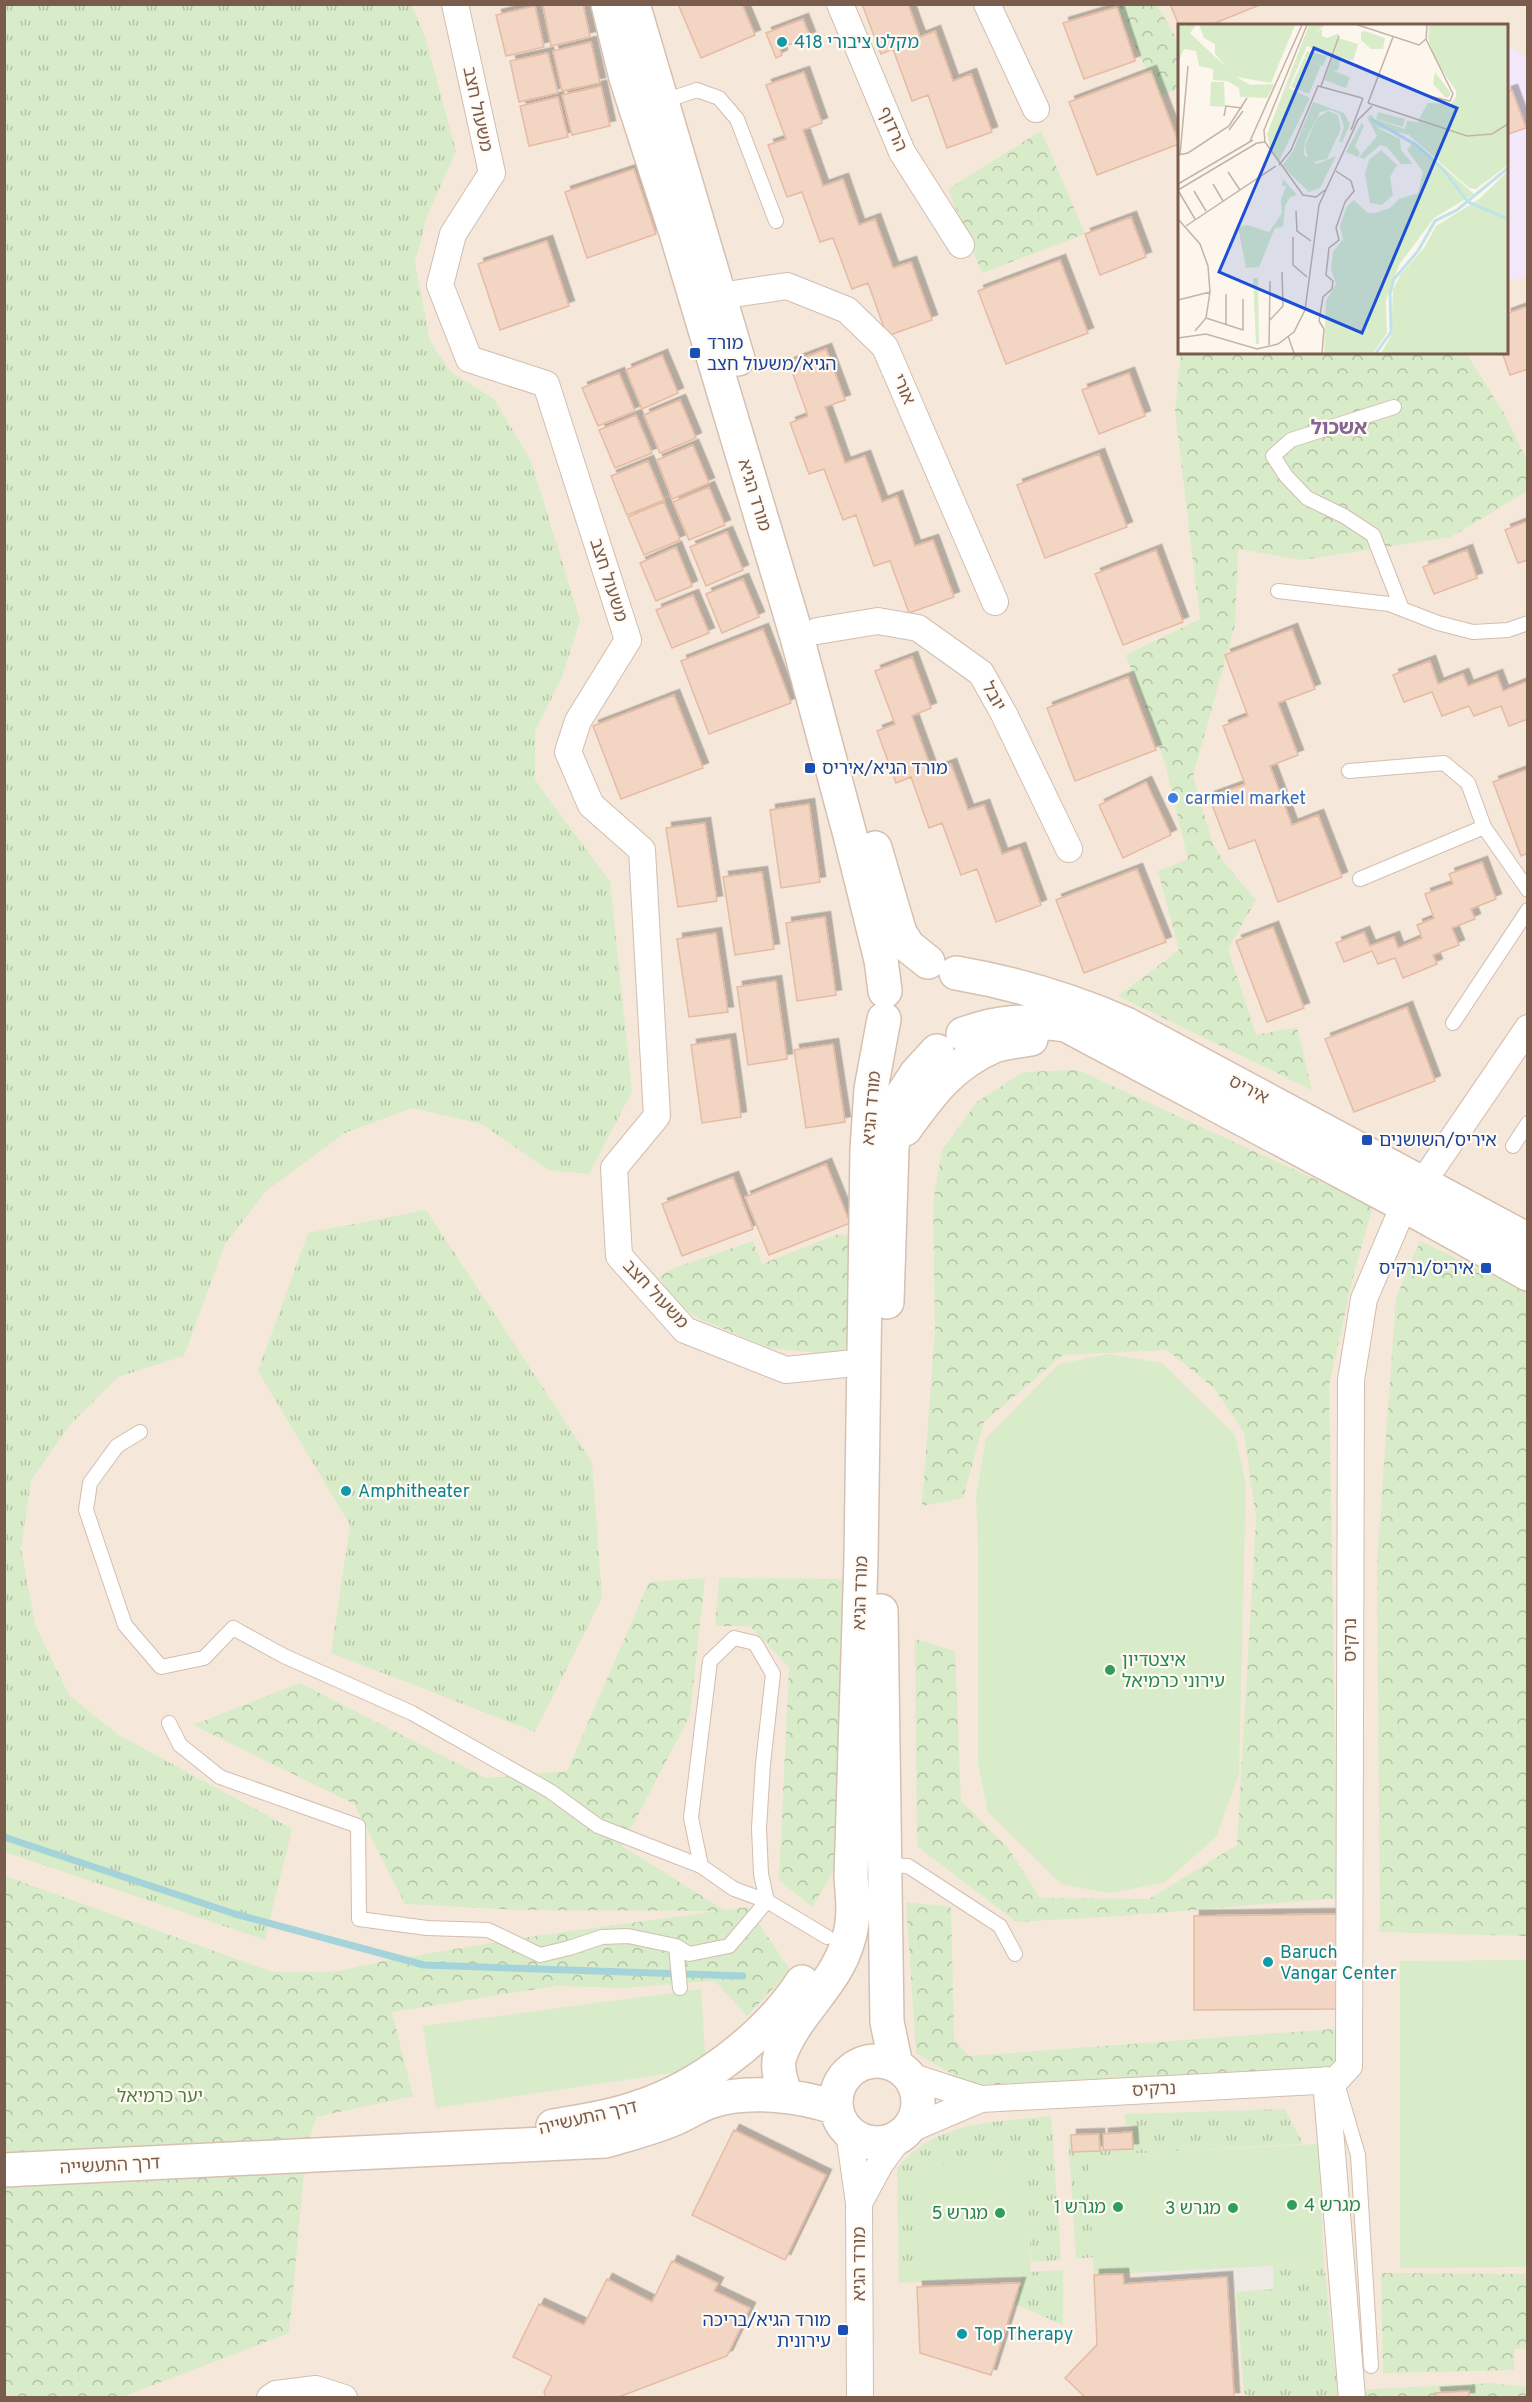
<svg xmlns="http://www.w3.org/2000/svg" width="1532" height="2402" viewBox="0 0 1532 2402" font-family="Overpass,'Noto Sans Hebrew',sans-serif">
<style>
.residential{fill:#f5e8da;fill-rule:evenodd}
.industrial{fill:#efe9e4}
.education{fill:#f3e8fa}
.grass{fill:url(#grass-tufts)}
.forest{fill:url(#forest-crowns)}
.pitch{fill:#d8ecc9}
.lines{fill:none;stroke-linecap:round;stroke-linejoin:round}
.stream{stroke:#a5d3da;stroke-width:7}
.building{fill:#f3d5c3;stroke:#e6bba3;stroke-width:1.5;filter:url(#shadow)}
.lane-casing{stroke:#d1beb0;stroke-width:16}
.street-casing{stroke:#d1beb0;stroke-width:28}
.secondary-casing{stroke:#d6c0b0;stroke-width:36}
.lane{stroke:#fff;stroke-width:14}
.street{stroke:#fff;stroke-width:26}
.secondary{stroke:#fff;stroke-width:33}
.culture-dot{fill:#0f9aa8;stroke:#fffaf3;stroke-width:2}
.transit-dot{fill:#1a4fb4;stroke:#fffaf3;stroke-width:2}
.shop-dot{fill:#3f7fe0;stroke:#fffaf3;stroke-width:2}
.leisure-dot{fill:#2e9e5b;stroke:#fffaf3;stroke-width:2}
.labels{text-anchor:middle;stroke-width:4.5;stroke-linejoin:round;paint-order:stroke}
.culture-label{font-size:18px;fill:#0d838f;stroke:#fffaf3;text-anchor:start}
.street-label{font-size:18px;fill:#7a5c4d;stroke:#fffaf3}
.transit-label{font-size:18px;fill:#164399;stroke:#fffaf3;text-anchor:start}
.shop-label{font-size:18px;fill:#366cbe;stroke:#fffaf3;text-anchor:start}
.leisure-label{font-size:18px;fill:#27864d;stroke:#fffaf3;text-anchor:end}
.park-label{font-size:18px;fill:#537a41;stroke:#fffaf3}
.neighbourhood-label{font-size:20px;font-weight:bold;fill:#846695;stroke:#fffaf3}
.inset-river{fill:none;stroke:#bfe3e8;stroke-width:3}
.inset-road{fill:none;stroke:#c5b3a7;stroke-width:1.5}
.view{fill:#1d4ed8;fill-opacity:0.15;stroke:#1d4ed8;stroke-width:3}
.inset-edge{fill:none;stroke:#7a5c4d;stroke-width:3}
</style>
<defs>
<pattern id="grass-tufts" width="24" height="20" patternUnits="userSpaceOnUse" patternTransform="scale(1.5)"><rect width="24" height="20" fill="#d8ecc9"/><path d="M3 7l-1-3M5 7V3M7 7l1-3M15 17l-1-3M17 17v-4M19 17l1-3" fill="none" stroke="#b4c2a5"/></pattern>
<pattern id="forest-crowns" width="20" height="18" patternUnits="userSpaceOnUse" patternTransform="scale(1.5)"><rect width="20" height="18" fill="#d8ecc9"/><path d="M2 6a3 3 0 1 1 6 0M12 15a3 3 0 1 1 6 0" fill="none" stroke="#b4c2a5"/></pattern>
<filter id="shadow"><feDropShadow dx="5.5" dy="-5.5" stdDeviation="0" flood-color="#0004"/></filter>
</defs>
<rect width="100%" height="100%" fill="#fdf6ec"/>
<path class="residential" d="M311,5H1527V2397L5,2398L4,1383ZM1180,26H1506V352H1180Z"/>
<path class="industrial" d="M1273,2266L1274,2289L1228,2292L1227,2277L1140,2283L1139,2273Z"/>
<path class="education" d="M1506,44L1528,58L1527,278L1507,280Z"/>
<path class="grass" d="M5,4L412,5L426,40L456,151L427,216L415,263L430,341L450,371L494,399L531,461L580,620L562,677L535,731V780L610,882L632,1092L589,1174L548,1170L482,1124L412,1108L345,1133L266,1191L225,1244L184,1356L118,1377L68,1427L31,1481L21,1549L36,1627L69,1695L117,1734L292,1829L265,1940L5,1852Z
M426,1210L592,1462L602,1598L535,1732L331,1653L350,1525L258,1371L308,1233Z
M1285,2109L1303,2144L1089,2156L1094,2257L1076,2259L1068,2135H1071L1072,2152L1099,2150V2134H1103L1104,2150L1133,2149L1132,2125H1125V2114Z
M1051,2116L1061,2260L1031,2262L1025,2161L914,2167L919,2282L899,2283L897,2168C938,2120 992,2123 1051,2116Z
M1324,2263L1338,2397L1251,2398L1244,2393L1236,2292L1274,2289L1273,2266Z
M1063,2270V2325L1013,2303L1022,2276H1031V2272Z"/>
<path class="forest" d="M1115,5H1157L1179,43V89L1160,96Z
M1041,131L1085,234L982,273L948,189Z
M1181,353H1466L1505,415L1527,460V491L1451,537L1302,560L1238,549L1235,625L1193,776L1212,841L1223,861L1256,900L1228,949L1256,1035L1297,1027L1312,1090L1118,996L1179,950L1158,871L1188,859L1165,763L1126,655L1200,619L1175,411Z
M1078,1070L1373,1206L1353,1277L1329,1386L1338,1898L1122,1916L1016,1922L917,1846L915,1639L955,1651L961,1801L1008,1848L1040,1898L1149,1899L1237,1845L1256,1518L1244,1433L1214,1388L1167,1350L1063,1355L984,1422L963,1498L922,1506L935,1329L933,1203L942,1150L977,1102L1023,1072Z
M838,1234L859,1237L847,1356L769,1348L700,1319L676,1304L659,1277L674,1268L753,1241L762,1264Z
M1420,1241L1526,1291L1527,1294V1936L1380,1932L1377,1561L1396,1298Z
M705,1578L690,1715L622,1846L724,1910L748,1907L790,1970L747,2016L715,1981L624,1988L556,1986L392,2012L413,2096L316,2117L306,2152L289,2333L122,2397L5,2398V1876L273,1972H332L384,1961L514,1939L718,1911L519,1910L405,1904L354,1804L193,1725L300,1683L486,1778L567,1771L649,1582Z
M719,1578L845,1579L837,1865L812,1907L779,1880L789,1667L750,1626H715Z
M906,1902L951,1907L954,2039L969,2056L1348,2028L1345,2054L1324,2073L970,2085L916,2053Z
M1381,2273L1527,2274V2349H1514V2370L1383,2373Z
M1491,2383L1527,2387L1528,2397L1338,2398L1337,2391Z"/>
<path class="pitch" d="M1108,1354L1162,1363L1235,1435L1246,1484L1239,1774L1216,1837L1164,1883L1108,1893L1061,1884L988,1812L978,1764V1544L976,1496L986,1438L1059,1364Z
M1527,1960V2267L1400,2268V1961Z
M701,1989L706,2068L436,2108L423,2026Z
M1318,2144L1324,2263L1094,2275L1088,2156Z
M1026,2161L1031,2276L919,2282L913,2167Z"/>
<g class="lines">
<path class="stream" d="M4,1837L235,1914L424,1965L743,1976"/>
</g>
<path class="building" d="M547,4H583L590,37L551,46L543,5Z
M678,4H742L755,35L701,58Z
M862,4H908L920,37L935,31L953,81L971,74L992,132L947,148L928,95L912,101L893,49L881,54Z
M1170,4H1262L1208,26H1180V28Z
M535,6L544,47L506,56L496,15Z
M1117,7L1135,61L1084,79L1063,23Z
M803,19L810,37L780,48L782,55L776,58L766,33Z
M591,42L600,83L562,91L553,51Z
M548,53L558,93L519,102L510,61Z
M1151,71L1179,144L1097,175L1069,102Z
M804,72L822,123L803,130L823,186L843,179L859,225L875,219L893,268L911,262L932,320L887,336L868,283L852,289L833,238L820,242L802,192L787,197L768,145L786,139L766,85Z
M601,86L610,126L572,135L562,95Z
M1512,90L1526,128L1506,135V92Z
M558,97L568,137L529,146L520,106Z
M634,169L656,234L587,258L565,192Z
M1131,217L1146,257L1100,275L1085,234Z
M547,241L569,306L500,330L478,264Z
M1060,260L1088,333L1006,364L978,291Z
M1528,306V369L1510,375L1502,352H1506V314Z
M826,349L845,400L825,407L845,463L865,456L882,502L897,496L915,546L933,540L954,597L909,613L890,561L874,566L856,515L843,520L824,469L809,474L790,423L808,416L789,363Z
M662,355L678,393L642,409L626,370Z
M619,373L635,411L598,426L582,388Z
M1129,373L1145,416L1099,434L1082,390Z
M680,400L696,438L660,453L644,415Z
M636,415L652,453L615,468L599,430Z
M693,445L709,483L672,499L657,460Z
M1099,454L1127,527L1045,558L1017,485Z
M648,461L664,500L627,515L611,476Z
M709,487L725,525L689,540L673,502Z
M664,502L680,540L644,555L628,517Z
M1528,521V560L1518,563L1505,530Z
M727,532L743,570L706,586L690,547Z
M676,547L692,586L656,601L640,563Z
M1156,550L1183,622L1123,645L1095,574Z
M1467,550L1477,578L1434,594L1423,567Z
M743,579L759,617L722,633L706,594Z
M693,595L709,633L672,648L656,610Z
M763,629L791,703L709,734L681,661Z
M1292,629L1315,689L1278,703L1298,755L1270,766L1292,825L1318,815L1342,877L1278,902L1255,840L1229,849L1209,797L1245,784L1223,726L1248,716L1225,655Z
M912,657L931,708L912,716L932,771L951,764L968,810L984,805L1002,854L1020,848L1041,905L996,922L977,869L961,875L942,823L929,828L911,777L896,783L877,731L895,724L875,671Z
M1430,661L1438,684L1463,674L1468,686L1497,675L1503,691L1528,681V719L1509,726L1501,706L1474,716L1469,706L1442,716L1432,692L1404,702L1393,675Z
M1128,677L1156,750L1075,781L1047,708Z
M674,695L703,768L621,799L593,726Z
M1528,769V853L1521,856L1493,782Z
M1146,782L1171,835L1123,858L1099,805Z
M809,804L820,882L781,888L770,810Z
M705,823L717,901L678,907L666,828Z
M1482,862L1496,899L1471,909L1475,919L1452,928L1459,945L1433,955L1437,964L1403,978L1395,958L1378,964L1372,951L1344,962L1336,943L1364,932L1370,946L1394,937L1398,948L1422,938L1417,925L1434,918L1425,894L1453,884L1449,874Z
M1137,869L1166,942L1084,973L1056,900Z
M762,872L774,949L735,955L723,877Z
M825,917L836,995L797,1001L786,923Z
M1273,927L1304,1008L1267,1022L1236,941Z
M716,933L728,1012L689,1017L677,939Z
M776,981L787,1059L748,1065L737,987Z
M1407,1007L1435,1081L1354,1112L1325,1039Z
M730,1039L741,1117L702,1123L691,1045Z
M833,1044L845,1122L806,1128L794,1050Z
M826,1164L850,1223L769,1255L745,1197Z
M733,1177L753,1229L682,1256L662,1204Z
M1342,1914L1343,2009L1194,2010V1916Z
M734,2130L826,2175L785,2260L692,2215Z
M1132,2132L1133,2149L1103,2150V2134Z
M1099,2134L1100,2151L1072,2152L1071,2135Z
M672,2261L718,2283L714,2291L750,2308L727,2356L616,2398H546L544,2392L552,2376L513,2357L539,2304L584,2325L607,2279L652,2302Z
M1123,2274L1124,2284L1227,2277L1234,2398H1086L1065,2378L1097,2345L1094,2275Z
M1020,2283L991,2375L920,2353L917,2287Z
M1469,2391V2398H1436L1435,2393Z"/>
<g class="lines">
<g class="lane-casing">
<path id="lane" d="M661,102L697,90L719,98L737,119L776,221
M1394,407L1291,440L1273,456L1286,476L1307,498L1344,516L1373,535L1402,609
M1278,591L1389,604L1438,623L1473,632L1508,630L1528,623
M1349,771L1444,763L1468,783L1484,827
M1360,879L1484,827L1528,890
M1453,1023L1528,910
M1513,1146L1528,1123
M140,1432L117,1446L90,1483L86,1510L125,1625L161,1667L204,1658L233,1628L284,1656L412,1713L550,1791L598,1826L701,1866
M169,1723L180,1745L220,1777L358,1826L359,1919L427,1928L488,1930L540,1955L569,1948L602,1937L628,1936L676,1946
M884,1865L908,1866L1000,1926L1015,1954
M680,1988L676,1946L689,1954L729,1946L767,1901L761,1874L759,1828L763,1764L773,1674L755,1643L734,1638L710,1661L691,1818L701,1866L734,1889L767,1901L827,1937
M1336,2080L1358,2155L1371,2366"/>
</g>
<g class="street-casing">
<path id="street" d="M455,4L492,173L453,234L440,285L469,359L546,384L628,640L578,721L568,752L591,805L642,850L657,1116L614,1168L619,1256L685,1330L786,1370L864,1362
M840,4L902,152L961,245
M987,4L1036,109
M720,296L787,286L847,310L885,347L995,602
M817,631L878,621L918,628L981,673L1004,714L1069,849
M1423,1182L1528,1028
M910,2076L981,2099
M1326,2080L1352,2398
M908,2130L981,2099L1336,2080L1349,2066L1351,1380L1364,1299L1404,1205
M849,2132L859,2203L860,2398
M859,2203L880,2164L900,2137
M270,2398L276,2394L316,2389L344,2398"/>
</g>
<g class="secondary-casing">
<path id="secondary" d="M608,4L626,78L677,236L797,637L850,835L881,960L885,991
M633,4L738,359
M875,848L900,933L908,946L928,962
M956,973C1015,983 1071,1000 1126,1024L1528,1240
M963,1034C1002,1020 1025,1020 1066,1025L1404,1205L1528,1274
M905,1129C931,1093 952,1064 994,1046C1005,1042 1020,1041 1031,1039
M887,1302L892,1148L899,1100L916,1074L937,1051
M881,1611L887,2022L896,2065
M836 2102a41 41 0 1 1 82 0a41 41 0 1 1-82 0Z
M786,2096C782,2085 776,2068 780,2056C794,2014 836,1985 848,1941C855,1920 853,1900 851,1878L861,1558L867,1150L871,1089L884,1019
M553,2126C582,2121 611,2117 639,2107C700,2087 767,2036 802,1982
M4,2170L605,2141C629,2134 653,2128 676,2118C687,2113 698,2106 709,2102C746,2089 800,2095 836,2108"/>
</g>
<use href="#lane" class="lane"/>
<use href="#street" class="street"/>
<use href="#secondary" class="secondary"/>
</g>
<g class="culture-dot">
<circle cx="782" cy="42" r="6"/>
<circle cx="346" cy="1491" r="6"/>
<circle cx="1268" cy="1962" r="6"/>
<circle cx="962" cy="2334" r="6"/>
</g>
<g class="transit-dot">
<rect x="689" y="347" width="12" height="12" rx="3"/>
<rect x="804" y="762" width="12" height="12" rx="3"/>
<rect x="1361" y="1134" width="12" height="12" rx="3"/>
<rect x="1480" y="1262" width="12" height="12" rx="3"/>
<rect x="837" y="2324" width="12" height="12" rx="3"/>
</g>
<circle class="shop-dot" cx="1173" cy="798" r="6"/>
<g class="leisure-dot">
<circle cx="1110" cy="1670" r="6"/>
<circle cx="1292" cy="2205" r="6"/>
<circle cx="1118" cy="2207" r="6"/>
<circle cx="1233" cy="2208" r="6"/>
<circle cx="1000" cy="2213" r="6"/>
</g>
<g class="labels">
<g class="culture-label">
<text x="794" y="48">מקלט ציבורי 418</text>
<text x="358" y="1497">Amphitheater</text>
<text x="1280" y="1958">Baruch<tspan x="1280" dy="21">Vangar Center</tspan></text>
<text x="974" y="2340">Top Therapy</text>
</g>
<g class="street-label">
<text transform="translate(478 109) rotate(78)" y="6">משעול חצב</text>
<text transform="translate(893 129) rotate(66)" y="6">הרדוף</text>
<text transform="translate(904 389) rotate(66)" y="6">אורי</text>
<text transform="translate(755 495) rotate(73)" y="6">מורד הגיא</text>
<text transform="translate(609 580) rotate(72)" y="6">משעול חצב</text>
<text transform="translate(994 696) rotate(61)" y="6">יובל</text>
<text transform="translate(1249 1089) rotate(28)" y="6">איריס</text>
<text transform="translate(871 1108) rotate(-85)" y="6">מורד הגיא</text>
<text transform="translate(656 1294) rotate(47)" y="6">משעול חצב</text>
<text transform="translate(860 1593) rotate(-88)" y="6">מורד הגיא</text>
<text transform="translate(1350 1640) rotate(-90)" y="6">נרקיס</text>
<text transform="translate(1154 2089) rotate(-3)" y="6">נרקיס</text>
<text transform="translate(588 2117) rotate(-13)" y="6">דרך התעשייה</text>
<text transform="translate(110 2165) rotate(-3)" y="6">דרך התעשייה</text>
<text transform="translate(859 2264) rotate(-90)" y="6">מורד הגיא</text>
</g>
<g class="transit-label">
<text x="707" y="349">מורד<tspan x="707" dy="21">הגיא/משעול חצב</tspan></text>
<text x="822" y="774">מורד הגיא/איריס</text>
<text x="1379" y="1146">איריס/השושנים</text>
<text x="1474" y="1274" text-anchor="end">איריס/נרקיס</text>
<text x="831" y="2326" text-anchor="end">מורד הגיא/בריכה<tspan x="831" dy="21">עירונית</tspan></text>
</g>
<g class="shop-label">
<text x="1185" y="804">carmiel market</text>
</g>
<g class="leisure-label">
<text x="1122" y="1666" text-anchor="start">איצטדיון<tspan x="1122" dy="21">עירוני כרמיאל</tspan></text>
<text x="1304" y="2211" text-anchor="start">מגרש 4</text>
<text x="1106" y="2213">מגרש 1</text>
<text x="1221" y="2214">מגרש 3</text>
<text x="988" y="2219">מגרש 5</text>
</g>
<g class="park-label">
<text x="160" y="2102">יער כרמיאל</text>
</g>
<g class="neighbourhood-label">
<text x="1339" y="434">אשכול</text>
</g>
</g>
<g transform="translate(1178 24)">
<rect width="330" height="330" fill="#fdf6ec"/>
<path d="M160,14L180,20L175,37L163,33L160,46L155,47L150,45ZM236,117L296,170L256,194L221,241L208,276L209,309L195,329H146L148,277L158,260L153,245L155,228L165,215L162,202L169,182L176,176L190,189H197L212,184L221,175L240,169L245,148L229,126ZM203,126L219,141L212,153L215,171L204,181L192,179L187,149L191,136ZM330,147V329H203L213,312L215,265L223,250L246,224L258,202L301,175Z" fill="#d8ecc9"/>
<path d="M0,1H18L12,9L49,44L37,30V20L26,14L21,1H117L93,59L59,53L72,61L96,60L89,74L62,73L61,64L49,57L35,56V45L21,42L18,27L6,25L0,39ZM131,1H147L137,9L144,5V12L149,14L161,9L154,32L129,22L111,64L132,74L101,137L93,128L89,110ZM251,1H330V141L298,165L291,164L231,111L198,103L222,115L223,126L235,140H223L209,123L202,121L186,135L181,133L199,112L189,93L194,91L196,95L227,105L229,97L239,98L250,79L273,80L278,73V67L257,35L250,14ZM187,7L207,14L205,25H193L183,16V8ZM129,27L149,32L145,42L126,33ZM257,48L272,68V72L268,74L255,60ZM33,58H46L47,83L32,82ZM135,78L166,89L172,100L164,119L161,117L166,103L162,90L152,86L142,88L127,117L126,131L139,140L158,132L142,164L131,168L104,142L115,127ZM184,98L186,102L177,122L182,129L180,133L168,128ZM105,155L119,171L112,173L107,182L105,203L97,204L81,243L68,244L60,203L70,201L91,208L104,189L103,175L108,163L104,161ZM75,254H80L81,320H78Z" fill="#d8ecc9"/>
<path d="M126,34L143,41L131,70L113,63ZM150,45L172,53L168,64L146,56ZM150,87L160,91L163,105L149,135L134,138L130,135L127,121L139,94ZM200,88L227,95L225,103L198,95Z" fill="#d8ecc9"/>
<path class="inset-river" d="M193,95L238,121L265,145L290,178L330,195M198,329L213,308L212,269L216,255L240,227L257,197L279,186L330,144"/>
<path class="inset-road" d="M180,1L241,21L248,15L249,1M143,62L161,12M247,71L272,77L275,70L248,15M190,79L289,112L314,110L330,100M190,79L215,13M46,92L48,82L64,84M51,106L65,87M173,106L185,74M72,117L124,1M87,118L125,171L138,173L147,166M79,119L87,118L86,106L129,1M0,131L10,129L51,102L69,74M2,131L10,42M101,141L113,126L140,62L184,74M50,148L62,166M0,160L75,116M35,160L45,177M0,166L79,119M16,167L28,187M1,168L17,195M118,187L119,207L133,217M0,195L22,220L30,242L32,268L28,294L17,307M8,202L98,142M115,213V241L129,253M48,270V301M0,276L32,268M28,294L65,306V275M92,296L105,282L104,248M110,312L116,329M0,314L28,310L79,325L100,320L116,308L127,286L141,181L180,96L194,82M91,321L92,257M144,329L146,305L141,297L145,273L154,265L155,257L148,251L151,224L161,216L158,204L167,178L176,167L173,157L158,147"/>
<path class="view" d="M136,24L279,84L184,309L41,248Z"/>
<rect width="330" height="330" class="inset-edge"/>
</g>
<rect width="1532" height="2402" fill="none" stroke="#7a5c4d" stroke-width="12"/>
</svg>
